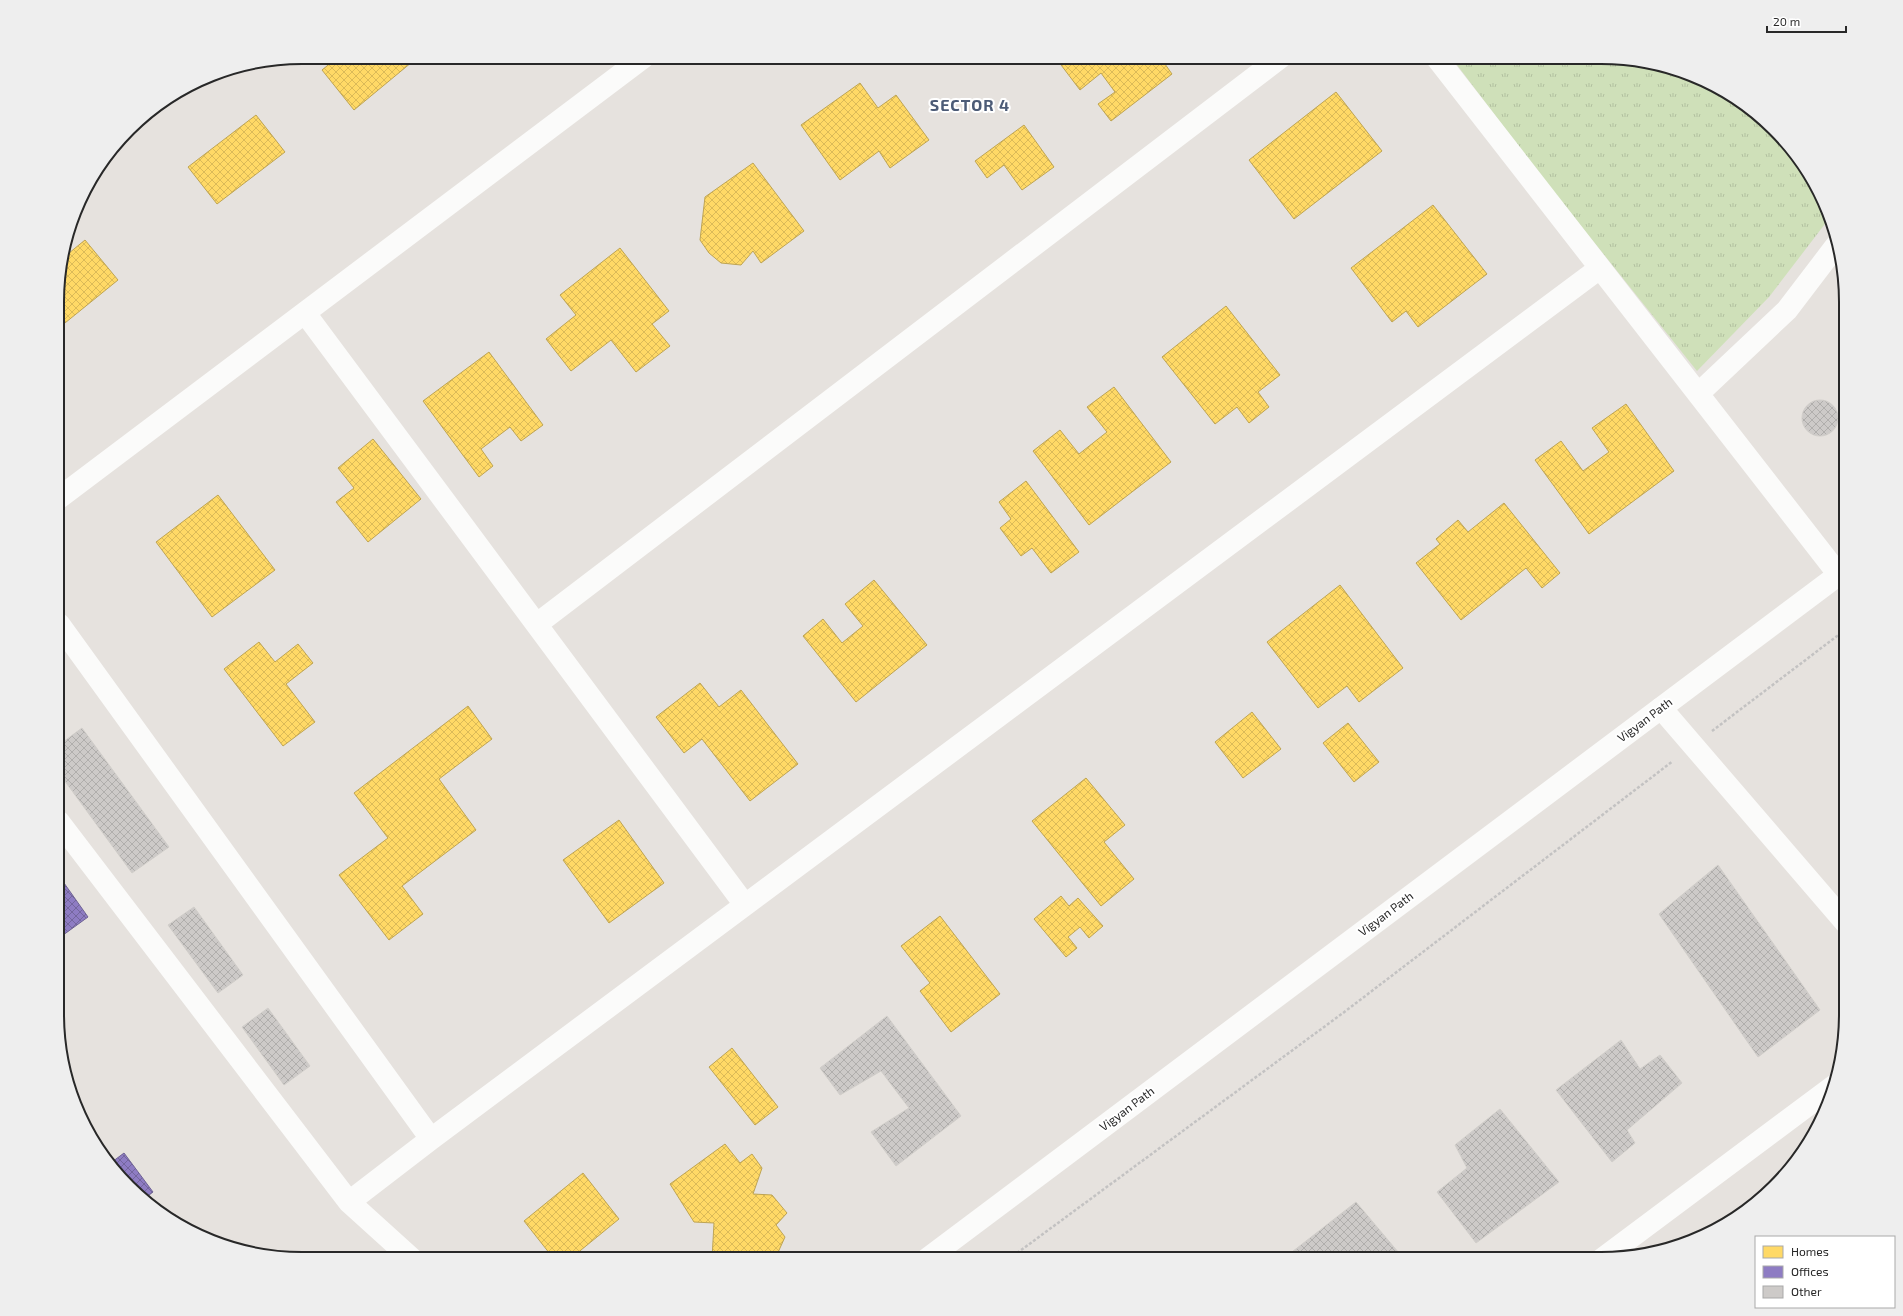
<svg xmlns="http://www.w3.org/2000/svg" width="1903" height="1316" viewBox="0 0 1903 1316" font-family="'Exo 2',sans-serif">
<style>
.grass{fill:url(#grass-tufts)}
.homes{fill:url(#homes-cross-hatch);stroke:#bea453}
.offices{fill:url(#offices-cross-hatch);stroke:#6f6394}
.building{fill:url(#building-cross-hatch);stroke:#d1ceca}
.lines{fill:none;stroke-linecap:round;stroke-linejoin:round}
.path{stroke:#c3c2c2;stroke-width:2.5;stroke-dasharray:3 2;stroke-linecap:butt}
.street{stroke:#fbfbfa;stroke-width:22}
.secondary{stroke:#fbfbfa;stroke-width:22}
.labels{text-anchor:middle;stroke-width:4;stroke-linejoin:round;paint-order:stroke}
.street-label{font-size:12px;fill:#282828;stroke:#fff}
.district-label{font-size:16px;font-weight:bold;letter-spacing:1px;fill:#4c5b76;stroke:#fff}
.rim{fill:none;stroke:#282828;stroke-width:2}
</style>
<defs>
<pattern id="grass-tufts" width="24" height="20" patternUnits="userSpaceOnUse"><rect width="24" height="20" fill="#cfe0b9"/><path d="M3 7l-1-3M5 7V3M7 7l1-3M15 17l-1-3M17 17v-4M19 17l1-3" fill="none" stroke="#b2c09f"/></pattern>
<pattern id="homes-cross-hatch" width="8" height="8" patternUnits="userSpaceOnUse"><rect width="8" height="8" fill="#ffd966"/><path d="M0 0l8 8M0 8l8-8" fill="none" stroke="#dbba58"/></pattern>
<pattern id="offices-cross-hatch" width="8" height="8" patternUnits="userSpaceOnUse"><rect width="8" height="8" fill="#8e7cc3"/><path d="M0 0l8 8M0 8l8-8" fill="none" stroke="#74669e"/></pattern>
<pattern id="building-cross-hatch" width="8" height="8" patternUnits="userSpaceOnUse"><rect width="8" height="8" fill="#cdcac8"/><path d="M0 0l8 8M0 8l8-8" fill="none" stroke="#b0aeac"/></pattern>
</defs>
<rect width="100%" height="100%" fill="#e6e2de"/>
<path class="grass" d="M1451,57L1617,58L1680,70L1750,107L1785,140L1821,193L1828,220L1769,297L1697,371L1541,176Z"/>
<path class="homes" d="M338,57H408L412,62L354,110L322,70Z
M1055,57H1160L1172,74L1111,121L1098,104L1115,92L1101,73L1080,90Z
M860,83L878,108L896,95L929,140L890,168L879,151L840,180L801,125Z
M1336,92L1382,151L1294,219L1249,160Z
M256,115L285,152L217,204L188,167Z
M1024,125L1054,167L1022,190L1004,165L987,178L975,161Z
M753,163L804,231L761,263L753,251L741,265L721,263L709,253L700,240L705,197Z
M1433,205L1487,274L1418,327L1406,311L1392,322L1351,268Z
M85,240L118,280L60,327L59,270L63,258Z
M620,248L669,311L652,324L670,346L636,372L611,340L571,371L546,339L576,315L560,295Z
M1226,306L1280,375L1258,392L1269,407L1249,423L1237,407L1215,424L1162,357Z
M489,352L543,425L521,441L510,427L481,449L493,466L479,477L423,401Z
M1114,387L1171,462L1089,525L1033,451L1060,430L1079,454L1107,432L1087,407Z
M1626,404L1674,471L1589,534L1535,460L1561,441L1583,471L1609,452L1592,428Z
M373,439L421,499L368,542L336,502L354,488L338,468Z
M1026,481L1079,552L1051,573L1032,548L1021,556L1000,528L1011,519L999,502Z
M218,495L275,570L212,617L156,542Z
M1504,503L1560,573L1542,588L1526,568L1461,620L1416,563L1440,544L1436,539L1458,520L1468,532Z
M874,580L927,645L856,702L803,636L823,619L842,643L863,626L845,604Z
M1340,585L1403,668L1359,702L1347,686L1318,708L1267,642Z
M259,642L275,662L298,644L313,663L286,684L315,722L283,746L224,669Z
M700,683L719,707L741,690L798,764L750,801L702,739L684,753L656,717Z
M468,706L492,739L439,779L476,830L402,886L423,914L389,940L339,875L388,838L354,793Z
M1252,712L1281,749L1243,778L1215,742Z
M1348,723L1379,762L1354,782L1323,743Z
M1086,778L1125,825L1104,842L1134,879L1101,906L1032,821Z
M619,820L664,883L609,923L563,860Z
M1061,896L1069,906L1078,898L1103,926L1089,938L1080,927L1068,937L1077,948L1066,957L1034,919Z
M940,916L1000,994L951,1032L920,991L930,983L901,946Z
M732,1048L778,1107L755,1125L709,1067Z
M725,1144L740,1163L752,1154L762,1168L753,1194L772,1195L787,1213L776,1225L785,1237L775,1259H712L714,1223L694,1222L670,1184Z
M583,1173L619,1219L570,1259H554L524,1221Z"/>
<path class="offices" d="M64,883L88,917L59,938V887Z
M124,1153L153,1192L144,1199L112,1162Z"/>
<path class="building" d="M1802 418a18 18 0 1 1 36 0a18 18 0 1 1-36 0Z
M82,728L169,847L132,873L59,773V745Z
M1718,865L1820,1010L1758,1057L1659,914Z
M194,907L243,975L218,993L168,925Z
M268,1008L310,1066L284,1085L242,1027Z
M887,1016L961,1116L896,1166L871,1132L909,1108L881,1071L840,1095L820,1068Z
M1621,1040L1640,1069L1660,1055L1682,1083L1627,1130L1635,1143L1612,1162L1556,1090Z
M1500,1109L1559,1182L1476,1243L1437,1192L1467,1168L1455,1145Z
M1356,1202L1404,1259H1283Z"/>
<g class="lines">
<path class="path" d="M1712,731L1845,630
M1009,1259L1343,1013L1673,761"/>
<path class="street" d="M1436,57L1839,575
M305,313L745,905
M1698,394L1787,310L1835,247
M59,498L644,57
M59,624L431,1139
M537,624L1281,57
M1661,708L1845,922
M59,822L349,1202L412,1259
M349,1202L431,1139L1600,268
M1602,1259L1835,1085"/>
<path class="secondary" d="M927,1259L1845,570"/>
</g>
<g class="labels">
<g class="street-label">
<text transform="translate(1645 720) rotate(-37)" y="4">Vigyan Path</text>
<text transform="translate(1386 914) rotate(-37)" y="4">Vigyan Path</text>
<text transform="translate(1127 1109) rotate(-37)" y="4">Vigyan Path</text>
</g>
<g class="district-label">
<text x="970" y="111">SECTOR 4</text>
</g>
</g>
<path d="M0 0H1903V1316H0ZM302 64H1601A238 238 0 0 1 1839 302V1014A238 238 0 0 1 1601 1252H302A238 238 0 0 1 64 1014V302A238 238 0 0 1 302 64Z" fill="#eee" fill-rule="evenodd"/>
<path class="rim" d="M302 64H1601A238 238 0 0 1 1839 302V1014A238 238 0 0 1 1601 1252H302A238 238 0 0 1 64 1014V302A238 238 0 0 1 302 64Z"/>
<rect x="1755" y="1236" width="140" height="72" fill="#ffffff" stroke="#a9a9a9"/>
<rect x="1763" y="1246" width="20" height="12" fill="#ffd966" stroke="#a9a9a9"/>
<text x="1791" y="1256" font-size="12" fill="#282828">Homes</text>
<rect x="1763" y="1266" width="20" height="12" fill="#8e7cc3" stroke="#a9a9a9"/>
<text x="1791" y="1276" font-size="12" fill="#282828">Offices</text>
<rect x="1763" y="1286" width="20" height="12" fill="#cdcac8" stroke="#a9a9a9"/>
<text x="1791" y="1296" font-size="12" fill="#282828">Other</text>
<path d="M1767 26v6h79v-6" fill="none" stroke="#282828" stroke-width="2"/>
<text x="1773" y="26" font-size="12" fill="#282828" stroke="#ffffff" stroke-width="3" paint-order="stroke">20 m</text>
</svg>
